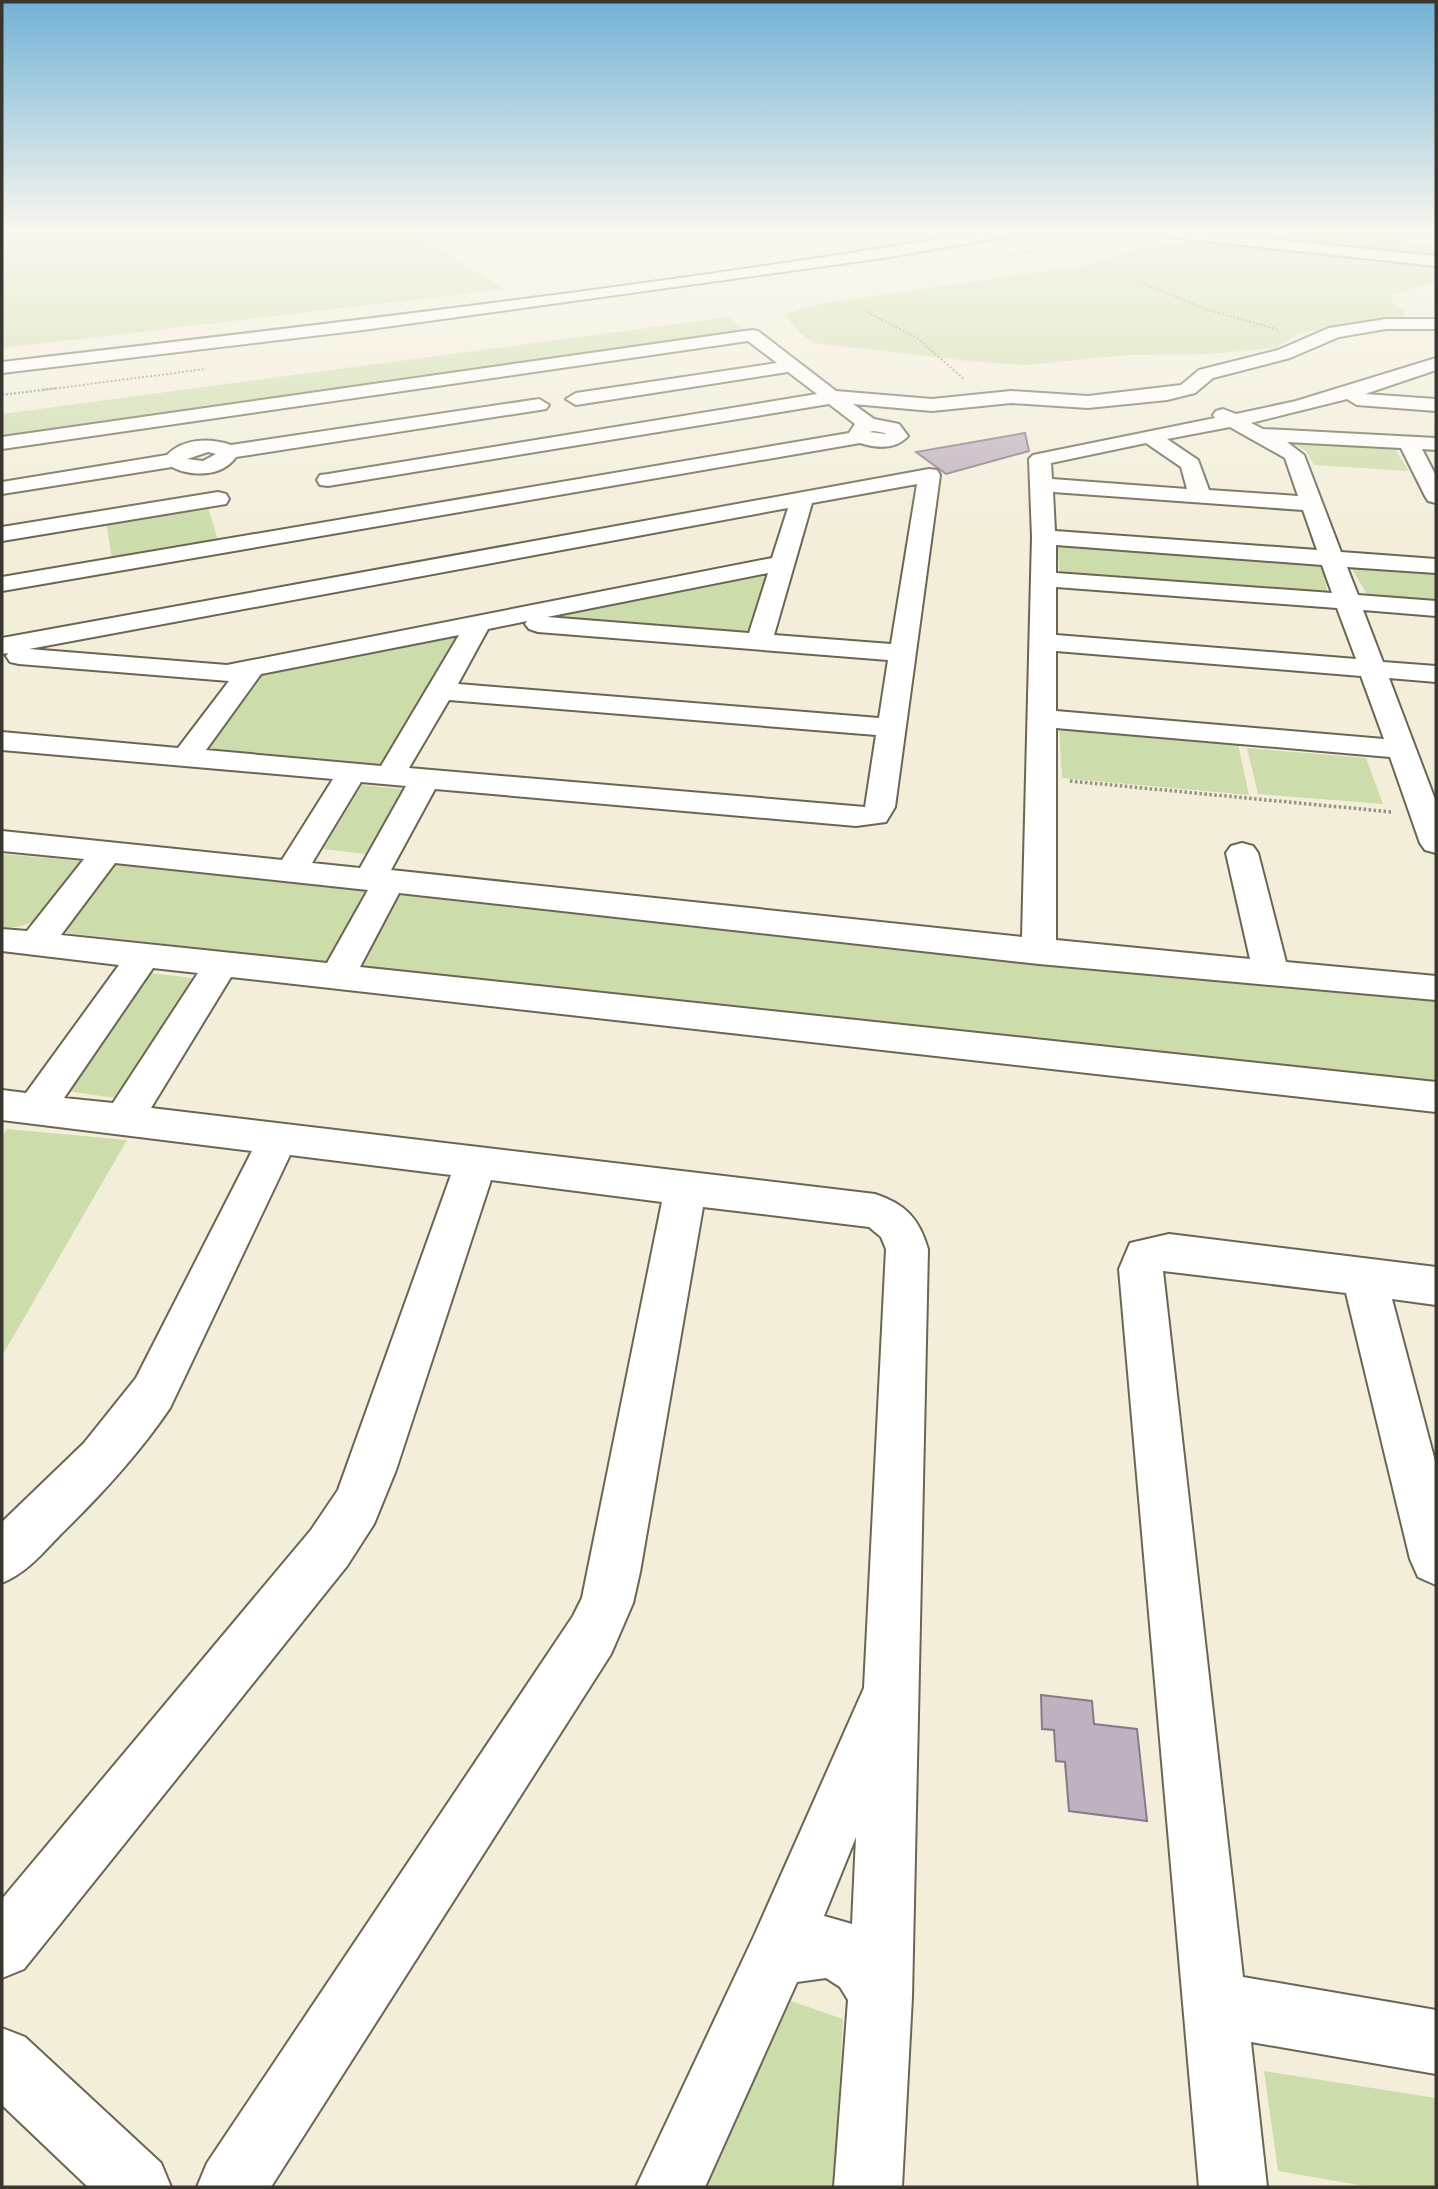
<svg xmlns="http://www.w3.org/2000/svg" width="1438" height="2189" viewBox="0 0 1438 2189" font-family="Ubuntu,sans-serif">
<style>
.green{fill:#ccdcaa}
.building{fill:#c0b1c0;stroke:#887a88;stroke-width:2}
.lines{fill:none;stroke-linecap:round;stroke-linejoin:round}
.minor-casing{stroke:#6b6654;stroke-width:4}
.path-far2{stroke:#959183;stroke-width:2;stroke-dasharray:2 2;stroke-linecap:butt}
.path-far1{stroke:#959183;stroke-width:2.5;stroke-dasharray:2 2;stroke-linecap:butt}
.path{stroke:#959183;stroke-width:3.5;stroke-dasharray:2.5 2.5;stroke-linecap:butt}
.minor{fill:#fff;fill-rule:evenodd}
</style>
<rect width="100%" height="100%" fill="#f3eeda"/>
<path class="green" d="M2,232H413L504,289L2,348Z
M1310,232H1345L1436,247V282L1393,294L1391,302L1407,310L1403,317L1299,333L1276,348L1208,354L1127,355L1026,365L969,361L815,343L800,333L784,314L820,304L1092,264C1157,236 1230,243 1299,244Z
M728,317L748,332L2,439V414Z
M1284,439L1392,444L1409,471L1314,465L1306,451Z
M207,503L218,541L112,559L106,520Z
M1057,543L1322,562L1328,595L1060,576Z
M1349,564L1436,570V602L1368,596Z
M773,569L750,635L561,620L556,613Z
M463,631L384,765L206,748L266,671Z
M1059,724L1237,739L1249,795L1062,778Z
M1247,748L1366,758L1383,804L1258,794Z
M362,785L411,790L374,855L323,849Z
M2,854L80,861L82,870C58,897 41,932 2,927Z
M113,862L371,889L331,963L59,932Z
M398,894L1436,999V1083L359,969Z
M143,972L200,979L122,1099L60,1090Z
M7,1129L127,1140L2,1356V1136Z
M791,2001L843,2019L834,2187H706Z
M1264,2071L1436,2098V2187H1370L1278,2171Z"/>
<path class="building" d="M1025,433L1029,451L946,474L916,452Z
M1041,1695L1092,1701L1094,1724L1137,1729L1147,1821L1069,1811L1065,1762L1056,1761L1054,1730L1042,1729Z"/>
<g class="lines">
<g class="minor-casing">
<path id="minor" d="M982,232H1016L1009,236L883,258L363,330L2,373V362C329,324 657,286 982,232Z
M1153,232H1203L1436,256V266L1160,236Z
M1386,319H1436V329H1386L1339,337L1290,358L1213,378L1195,393L1167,400L1088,408L1011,403L932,411L853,404L874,419L899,424L908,436C896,450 876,448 860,443L2,591V577L849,433L855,424L829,404L328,486L320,485L317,480L320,475L328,474L817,394L788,372L576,405L566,399L576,393L777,363L748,341L2,449V437L752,330L758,331L836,391L932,399L1011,391L1088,396L1181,385L1199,370L1278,350L1329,328ZM874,431L885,433L886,434L869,432Z
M1436,358V370L1365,394L1436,399V411L1357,405L1347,399L1251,423L1263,429L1436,438V450L1422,449L1436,476V503L1428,501L1425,496L1401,448L1287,442L1304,455L1341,552L1436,559V573L1347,567L1358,595L1436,601V616L1363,610L1383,662L1436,666V682L1389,678L1436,802V853L1425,850L1420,843L1390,757L1056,728V940L1250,959L1226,853L1231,846L1242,843L1253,846L1258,853L1286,962L1436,976V1000L1039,964L399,893L360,967L1436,1082V1112L231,977L151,1108L875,1194C905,1204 919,1218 928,1249L912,1997L902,2187H834L848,2000L840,1987L826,1978L797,1982L705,2187H636L754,1936L864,1688L886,1249L881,1237L869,1227L703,1207L640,1572L633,1603L611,1654L271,2187H197L207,2163L573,1616L582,1598L662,1202L491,1180L396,1470L374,1524L347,1566L24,1969L2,1978V1899L311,1530L338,1490L451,1175L290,1155L170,1408C138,1455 100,1496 60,1535C42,1554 26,1573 2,1583V1522L84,1443L136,1378L252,1151L2,1120V1090L26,1093L119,965L2,951V929L27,931L84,859L2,851V831L282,860L333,779L2,750V732L178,748L229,681L19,664L10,662L6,656L8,653L2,654V638L929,469L937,470L940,475L895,807L886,822L856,826L435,789L391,870L1022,937L1032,537L1029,459L1033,455L1215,418L1213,415L1216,411L1223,409L1236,414L1296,401ZM1230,427L1285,458L1298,496L1209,490L1198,460L1167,439ZM1146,443L1181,467L1187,489L1052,479L1051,463ZM917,484L891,644L774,635L812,503ZM1053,492L1303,510L1317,550L1055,531ZM788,508L772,558L227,665L29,649ZM1056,545L1322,565L1332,593L1056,573ZM768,573L749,633L547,617ZM1056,587L1337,608L1356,659L1056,635ZM527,621L525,624L529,629L538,632L888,660L879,718L458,684L488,629ZM459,635L381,766L206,750L261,674ZM1056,651L1361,676L1384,739L1056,711ZM449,700L876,735L865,807L409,768ZM361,782L406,786L360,868L312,863ZM115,863L368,890L327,963L61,935ZM153,968L198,973L113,1103L64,1098ZM856,1837L852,1924L824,1916Z
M539,399L549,405L546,409L236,457C222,477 191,477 172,467L2,494V482L167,455C184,438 210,438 231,445ZM208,452L216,454L203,461L187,459Z
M218,492L226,494L229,499L226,504L2,541V527Z
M1169,1234L1436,1267V1305L1392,1299L1436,1465V1585L1418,1577L1410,1559L1346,1293L1163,1271L1243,1977L1436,2010V2074L1251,2042L1267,2187H1199L1119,1269L1130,1243Z
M2,2028L25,2037L161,2163L171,2187H88L2,2105Z"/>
</g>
<path class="path-far2" d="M1011,255L1078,243L1114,232
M1140,282L1205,309L1279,330
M867,312L917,338L964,379
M43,390L206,369"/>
<path class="path-far1" d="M2,395L57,388"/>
<path class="path" d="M1070,781L1392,812"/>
<use href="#minor" class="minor"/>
</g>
<linearGradient id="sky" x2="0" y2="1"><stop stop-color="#72b2d6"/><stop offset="0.43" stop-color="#faf7ee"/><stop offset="1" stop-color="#faf7ee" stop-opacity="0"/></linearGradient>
<rect width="1438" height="538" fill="url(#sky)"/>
<rect width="1438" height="2189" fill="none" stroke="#38362e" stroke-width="7"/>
</svg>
